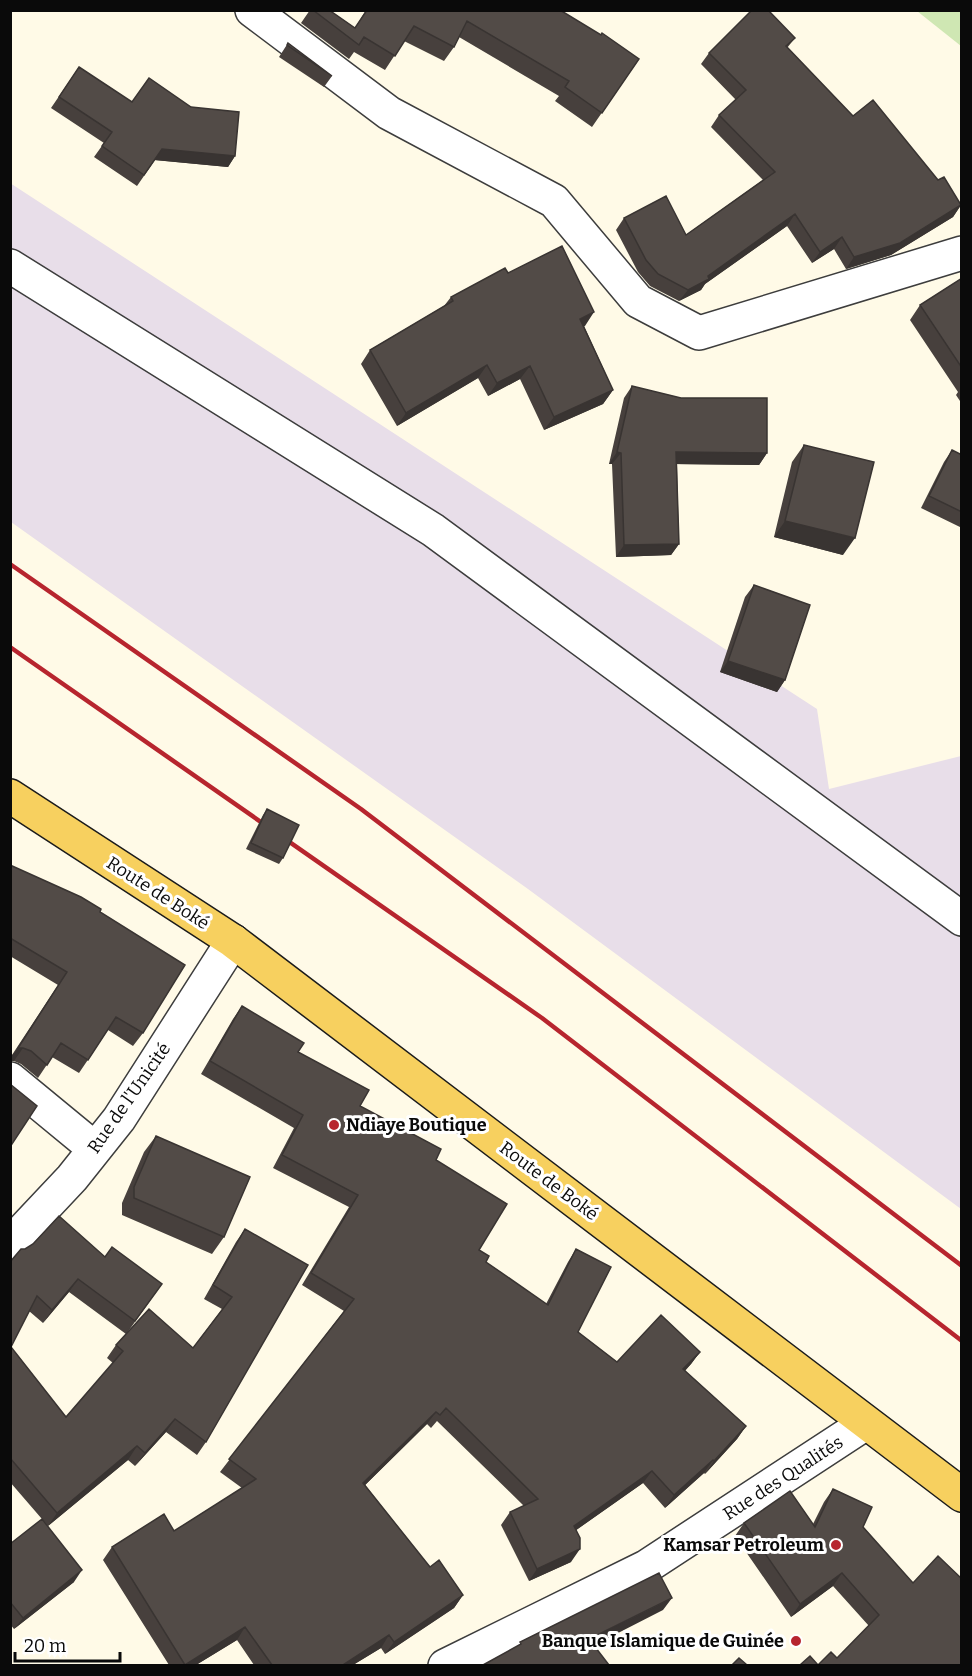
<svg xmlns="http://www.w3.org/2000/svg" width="972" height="1676" viewBox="0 0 972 1676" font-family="Bitter,serif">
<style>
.industrial{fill:#e8dee9}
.green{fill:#cfe7b3}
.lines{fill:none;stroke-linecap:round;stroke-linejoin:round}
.minor-casing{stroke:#3d3d3d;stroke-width:36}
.major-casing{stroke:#1b1b1b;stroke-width:36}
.minor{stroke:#fff;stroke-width:33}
.major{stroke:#f7d05f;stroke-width:33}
.rail{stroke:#b7252e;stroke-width:4.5}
.wall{fill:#47403d;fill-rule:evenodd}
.shaded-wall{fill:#393432}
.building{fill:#524b47;stroke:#393432;stroke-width:1.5}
.poi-dot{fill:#b7252e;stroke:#fff;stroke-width:2}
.labels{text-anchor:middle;stroke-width:6;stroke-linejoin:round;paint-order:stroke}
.street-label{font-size:18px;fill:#0a0a0a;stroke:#fff}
.poi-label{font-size:18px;font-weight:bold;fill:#0a0a0a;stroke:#fff;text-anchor:end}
</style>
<rect width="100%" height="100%" fill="#fffae7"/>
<path class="industrial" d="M10,183L817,709L829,789L961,756V1209L528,889L11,522Z"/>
<path class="green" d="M917,11H961V46Z"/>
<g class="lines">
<g class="minor-casing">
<path id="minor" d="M252,10L389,113L554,201L638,301L699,333L962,253
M10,266L433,530L962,919
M10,1079L95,1149
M10,1244L72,1178L119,1119L233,941
M445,1666L646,1567L866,1423"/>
</g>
<g class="major-casing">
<path id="major" d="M10,796L233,941L962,1495"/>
</g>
<use href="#minor" class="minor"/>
<use href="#major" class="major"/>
<path class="rail" d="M10,564L361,809L962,1266
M10,647L542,1018L962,1341"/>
</g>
<path class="wall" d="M310,10H329L355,28L366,10H560L639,59L592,127L555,101L559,96L459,37L454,47L444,61L404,41L385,70L354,52L349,59L301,23Z
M795,38L787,48L853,116L938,180L961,205L953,217L891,255L846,269L834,249L812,263L787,226L705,284L701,290L679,301L650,286L638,272L616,230L624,218L686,235L763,180L711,127L719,115L736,100L701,64L709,53Z
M288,43L332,76L324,87L279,57Z
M79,67L132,102L235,156L228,167L155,160L137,186L94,157L104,143L51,108Z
M508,273L585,326H584L613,390L603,404L544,430L520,379L488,396L478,378L397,426L361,364L370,350L444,306L451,297Z
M962,278V404L956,395L958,392L910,320L920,305Z
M632,386L767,453L759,465L677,464L679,544L671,555L616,557L612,464H609L624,398Z
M804,445L843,555L774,537L792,462Z
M952,450L962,455V528L921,508L944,462Z
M754,585L785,680L777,692L720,672L745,597Z
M267,809L283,858L279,864L246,849L263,815Z
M10,865L100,912L143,1033L133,1046L108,1030L79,1073L52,1057L38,1078L21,1064L14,1061H10V1058L58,985L10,956Z
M242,1006L298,1052L360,1106L436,1160L486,1262L546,1304L568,1262L576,1249L578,1332L617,1362L700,1352L691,1364L685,1371L746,1426L737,1439L705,1474L704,1473L665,1508L643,1483L576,1530L571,1562L529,1581L501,1525L510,1512L524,1506L437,1421L431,1428L427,1424L365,1485L430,1567L463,1595L454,1608L385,1654L381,1648L353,1665H254L237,1640L196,1665H169L103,1560L112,1547L174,1531L242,1488L220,1472L344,1311L302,1285L349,1207L273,1168L294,1128L201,1074L233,1019Z
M156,1136L224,1237L212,1254L122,1215V1203L144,1152Z
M245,1229L206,1442L197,1455L166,1432L135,1466L128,1460L48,1526L10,1482V1262L105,1257L162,1284L127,1333L193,1348L222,1309L204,1299L236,1242ZM69,1292L126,1334L116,1345L107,1358L113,1363L66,1417L11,1347L29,1311L43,1323Z
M833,1489L863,1527L962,1665H818L837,1658L869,1626L833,1586L791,1617L735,1536L744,1523L813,1524L824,1502Z
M10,1544L74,1582L14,1629L10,1624Z"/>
<path class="shaded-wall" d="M162,149L235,156L228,167L154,160Z
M961,205L953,217L891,255L846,269L854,257Z
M795,214L787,226L705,284L701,290L679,301L688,290Z
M842,237L834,249L812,263L820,252Z
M594,312L585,326L571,332L580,319Z
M487,365L478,378L397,426L406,413Z
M530,366L520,379L488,396L497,383Z
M613,390L603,404L544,430L554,417Z
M617,452L621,453L612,464H609Z
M676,452L767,453L759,465L668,464Z
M785,521L855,538L843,555L774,537Z
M679,544L671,555L616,557L624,545Z
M728,661L785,680L777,692L720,672Z
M18,1048H23L14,1061H10V1058Z
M78,1279L69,1292L43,1323L52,1310Z
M700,1352L691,1364L674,1382L683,1369Z
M436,1412L427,1424L354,1496L363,1483Z
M175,1419L166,1432L135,1466L145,1453Z
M746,1426L737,1439L705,1474L714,1461Z
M137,1446L128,1460L48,1526L57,1513Z
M713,1460L704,1473L665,1508L674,1495Z
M652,1471L643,1483L565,1538L574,1526Z
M580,1549L571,1562L529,1581L537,1569Z
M82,1570L74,1582L14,1629L23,1618Z
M842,1573L833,1586L791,1617L800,1604Z
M463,1595L454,1608L385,1654L394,1642Z
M672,1598L663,1610L581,1652L589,1639Z
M245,1627L237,1640L196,1665H185Z
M389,1635L381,1648L353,1665H343Z"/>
<path class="building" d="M313,10H329L355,28L367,10H560L601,35L602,33L639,59L602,113L565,87L569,81L467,21L454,47L414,26L395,56L364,37L359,45Z
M752,10H768L795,38L786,46L853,116L873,100L938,180L944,177L961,205L900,243L854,257L842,237L820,252L795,214L708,276L709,279L688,290L658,274L646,260L624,218L666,196L686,235L775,172L719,115L746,90L709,53Z
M288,43L332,76L287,45Z
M79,67L132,102L149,78L191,107L239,112L235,156L162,149L144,175L102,146L112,132L59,97Z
M562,246L594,312L580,319L613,390L554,417L530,366L497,383L487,365L406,413L370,350L453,301L451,297L505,268L508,273Z
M962,278V368L920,305Z
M632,386L681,398H767V453L676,452L679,544L624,545L621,453L617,452Z
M804,445L874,462L855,538L785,521Z
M952,450L962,455V512L929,496Z
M754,585L810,605L785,680L728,661Z
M267,809L299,825L283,858L251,843Z
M10,865L81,897L101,909L100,912L185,965L143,1033L116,1017L88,1060L61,1043L47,1065L31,1051L23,1048H18L67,972L10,938Z
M242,1006L304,1043L298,1052L369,1090L360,1106L441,1149L436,1160L507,1204L479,1250L489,1256L486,1262L548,1305L576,1249L611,1267L578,1332L617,1362L661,1315L700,1352L683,1369L746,1426L714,1461L713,1460L674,1495L652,1471L574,1526L580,1538V1549L537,1569L510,1512L538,1499L446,1408L440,1415L436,1412L363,1483L430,1567L439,1560L463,1595L394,1642L389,1635L343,1665H272L245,1627L185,1665L112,1547L164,1514L174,1531L256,1479L229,1459L354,1299L311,1273L358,1195L282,1155L303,1115L210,1061Z
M10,1084L37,1106L10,1147Z
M156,1136L250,1177L224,1237L134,1198V1187Z
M59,1216L105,1257L112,1247L162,1284L135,1321L78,1279L52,1310L37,1296L11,1347L66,1417L123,1351L116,1345L149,1309L193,1348L232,1297L213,1285L245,1229L308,1265L206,1442L175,1419L145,1453L137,1446L57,1513L10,1458V1262L21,1249H25L33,1244Z
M833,1489L872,1507L863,1527L913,1583L938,1556L962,1579V1665H800L810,1656L818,1665L831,1652L837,1658L879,1615L842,1573L800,1604L744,1523L790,1491L815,1527Z
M42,1519L82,1570L23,1618L10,1602V1544Z
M659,1573L672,1598L589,1639L609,1665H483L521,1644L520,1642Z
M739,1658L747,1665H732Z"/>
<g class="poi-dot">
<circle cx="334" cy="1125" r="6"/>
<circle cx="836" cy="1545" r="6"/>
<circle cx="796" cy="1641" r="6"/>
</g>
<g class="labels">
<g class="street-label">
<text transform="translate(158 893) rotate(33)" y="6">Route de Boké</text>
<text transform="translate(129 1098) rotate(-55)" y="6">Rue de l'Unicité</text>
<text transform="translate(549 1181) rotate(37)" y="6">Route de Boké</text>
<text transform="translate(783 1478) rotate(-33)" y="6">Rue des Qualités</text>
</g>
<g class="poi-label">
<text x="346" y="1131" text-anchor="start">Ndiaye Boutique</text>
<text x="824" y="1551">Kamsar Petroleum</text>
<text x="784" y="1647">Banque Islamique de Guinée</text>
</g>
</g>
<rect width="972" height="1676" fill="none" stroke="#0a0a0a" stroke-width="24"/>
<path d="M15 1652v9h105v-9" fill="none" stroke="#0a0a0a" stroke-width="3"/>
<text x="24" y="1652" font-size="18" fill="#0a0a0a" stroke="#ffffff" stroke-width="4.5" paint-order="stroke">20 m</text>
</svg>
